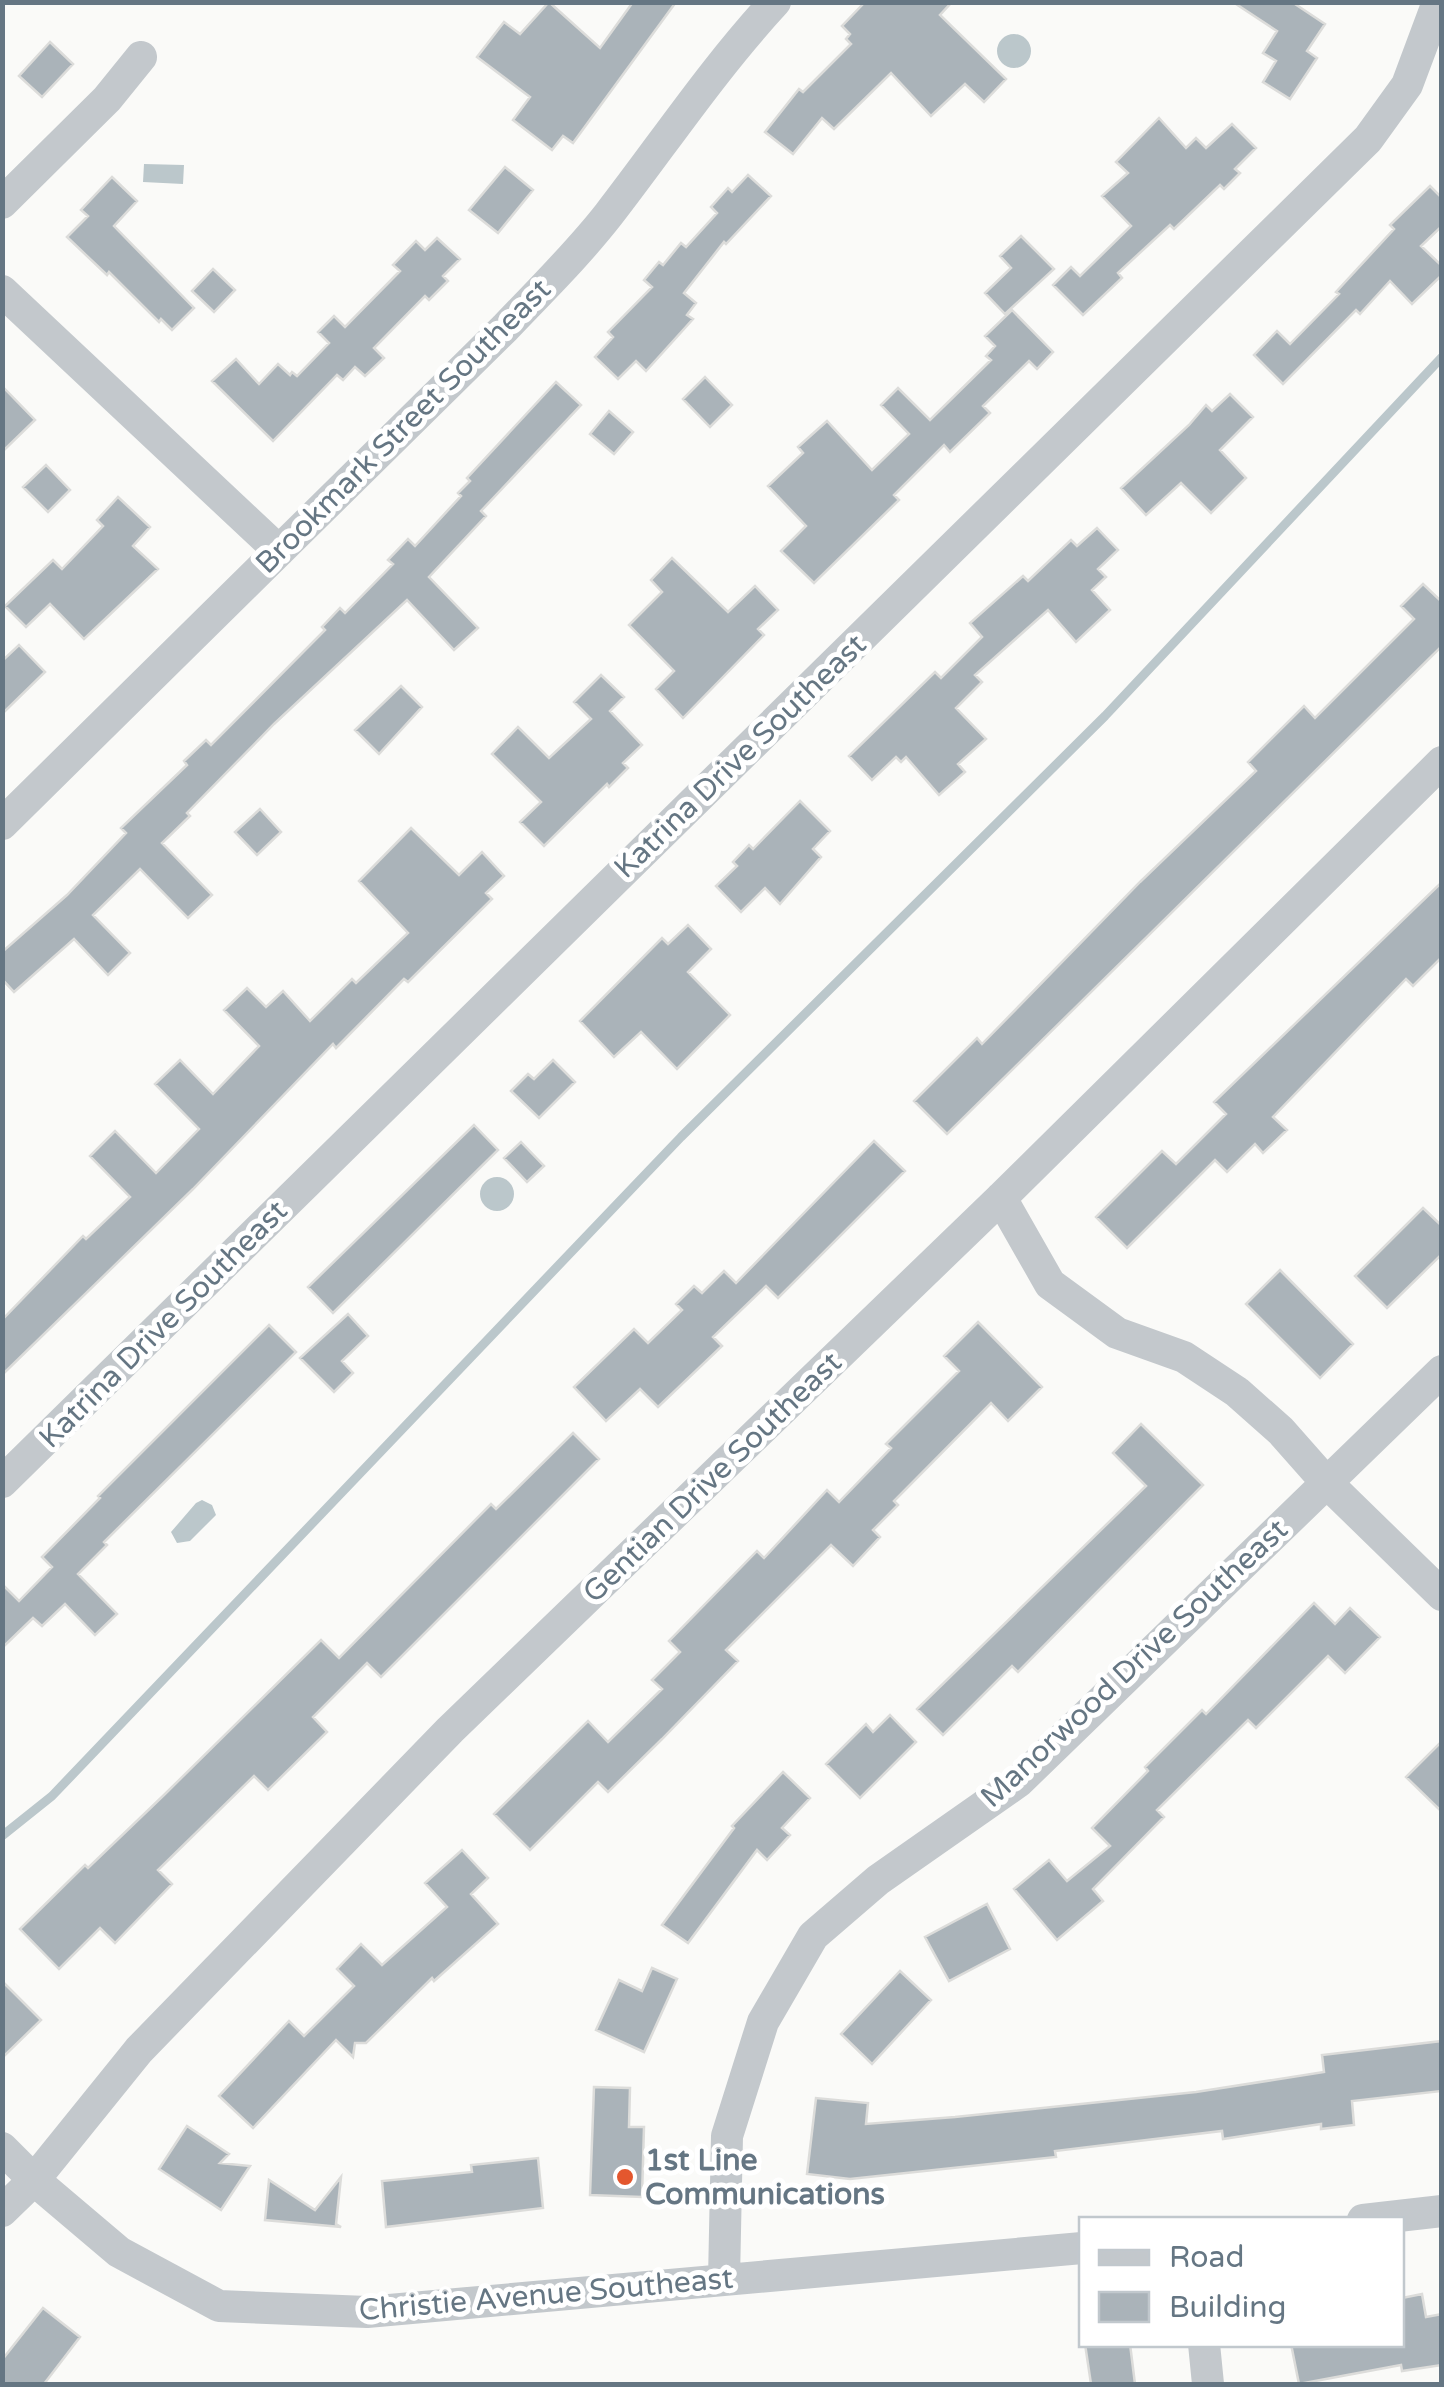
<svg xmlns="http://www.w3.org/2000/svg" width="1444" height="2387" viewBox="0 0 1444 2387" font-family="'Varela Round',sans-serif">
<style>
.water{fill:#bbc7cb}
.lines{fill:none;stroke-linecap:round;stroke-linejoin:round}
.stream{stroke:#bbc7cb;stroke-width:9}
.building{fill:#aab3b9;stroke:#dcdcda;stroke-width:2.5}
.minor{stroke:#c3c8cc;stroke-width:32}
.poi-dot{fill:#e4572e;stroke:#fff;stroke-width:4}
.labels{text-anchor:middle;stroke-width:10;stroke-linejoin:round;paint-order:stroke}
.street-label{font-size:30px;fill:#657683;stroke:#fff}
.poi-label{font-size:30px;font-weight:bold;fill:#657683;stroke:#fff;text-anchor:start}
</style>
<rect width="100%" height="100%" fill="#fafaf8"/>
<path class="water" d="M997 51a17 17 0 1 1 34 0a17 17 0 1 1-34 0Z
M144,164L184,165L183,184L143,182Z
M480 1194a17 17 0 1 1 34 0a17 17 0 1 1-34 0Z
M202,1500L212,1505L216,1515L190,1541L177,1543L171,1532L196,1503Z"/>
<g class="lines">
<path class="stream" d="M2,1836L52,1796L681,1137L1105,716L1442,357"/>
</g>
<path class="building" d="M549,2L600,48L633,2H676L573,143L563,136L552,150L513,120L530,97L477,57L504,22L520,34Z
M865,2H952L940,15L1006,79L984,102L965,84L931,116L891,73L834,129L822,118L793,154L765,132L799,89L803,92L851,44L846,39L850,34L842,26Z
M1233,2H1292L1325,24L1307,51L1317,58L1290,99L1263,82L1276,61L1263,53L1277,31Z
M50,42L73,64L42,97L19,76Z
M1159,118L1186,148L1196,138L1206,148L1232,124L1256,148L1235,169L1240,173L1224,189L1220,185L1174,229L1170,225L1118,273L1122,278L1083,315L1053,285L1071,267L1080,276L1131,226L1102,196L1128,173L1116,162Z
M505,167L533,190L498,233L469,210Z
M748,175L771,196L726,244L724,242L684,293L696,303L687,315L693,319L646,371L636,361L618,379L595,357L613,337L608,332L652,287L644,280L659,262L663,265L681,243L686,247L717,213L711,207L728,188L732,192Z
M112,177L137,201L114,226L194,308L172,330L161,319L159,322L109,272L107,275L67,237L88,216L81,210Z
M1430,186L1442,198V226L1421,246L1442,266V275L1412,304L1390,281L1360,314L1356,310L1283,384L1254,355L1277,331L1290,344L1339,294L1336,292L1394,229L1390,225Z
M1021,236L1054,269L1005,314L985,293L1011,268L1000,256Z
M437,238L460,259L443,276L448,281L429,300L425,296L374,348L384,358L365,376L355,367L343,380L337,375L273,441L212,381L236,359L259,384L278,364L290,375L292,372L297,376L329,343L318,332L334,316L345,327L400,271L393,265L416,241L425,250Z
M213,269L235,290L214,312L192,291Z
M1012,310L1053,352L1037,369L1029,361L983,406L990,413L950,452L944,445L894,495L899,500L814,583L781,551L806,526L768,486L803,453L798,447L827,421L872,470L909,434L881,405L898,388L930,420L991,360L986,356L995,346L985,336Z
M705,377L732,405L710,427L683,399Z
M556,382L581,405L481,511L486,516L429,577L478,628L454,650L407,600L274,724L187,813L190,816L162,843L212,895L188,918L140,869L93,915L130,953L108,975L74,939L14,992L2,979V952L67,895L126,833L121,828L187,765L184,761L206,740L211,745L325,630L322,627L340,608L345,613L393,564L388,560L408,539L415,546L461,496L458,493L470,481L467,478Z
M2,386L35,420L2,452Z
M1230,394L1253,417L1220,450L1246,478L1211,513L1181,483L1146,515L1121,488L1189,425L1206,405L1212,411Z
M609,411L633,432L614,454L590,434Z
M46,465L70,490L48,512L23,487Z
M118,497L150,527L133,546L158,569L84,639L50,604L26,627L5,606L53,560L62,569L103,526L97,520Z
M1097,528L1118,550L1098,569L1106,577L1092,590L1110,610L1076,642L1048,610L975,675L982,682L956,708L986,739L958,764L965,772L939,795L906,757L901,762L896,757L872,780L849,756L935,672L941,678L982,637L970,623L1023,576L1028,581L1071,540L1077,546Z
M672,558L728,612L755,586L778,610L758,629L764,635L683,718L656,689L674,671L629,625L662,592L651,580Z
M1423,584L1442,602V646L947,1134L914,1101L977,1038L982,1044L1140,882L1256,771L1248,762L1304,706L1315,718L1414,619L1401,606Z
M19,645L45,672L2,714V661Z
M601,675L624,697L610,711L642,745L623,763L628,768L609,787L607,784L544,846L520,822L541,802L492,754L518,727L549,758L591,719L574,702Z
M401,686L422,707L379,754L355,730Z
M800,801L830,831L813,849L821,857L780,904L765,888L741,912L716,886L737,866L733,862L749,845L753,849Z
M260,809L281,832L257,855L235,832Z
M411,828L459,875L482,852L504,876L486,893L492,899L408,982L404,979L336,1048L333,1044L193,1189L2,1375V1320L83,1236L86,1239L130,1197L90,1156L115,1131L156,1173L199,1129L155,1084L180,1060L213,1094L259,1046L224,1010L247,988L266,1007L283,991L310,1021L352,979L356,983L408,933L359,881Z
M1442,882V957L1413,986L1406,979L1273,1117L1287,1130L1263,1153L1255,1144L1227,1172L1215,1160L1127,1248L1096,1217L1162,1151L1176,1164L1226,1114L1214,1102Z
M688,925L711,949L688,972L730,1015L677,1069L641,1032L614,1057L580,1021L662,938L668,944Z
M553,1060L575,1082L539,1118L511,1091L528,1074L534,1079Z
M474,1125L498,1150L333,1313L308,1287Z
M874,1141L905,1171L778,1298L766,1286L713,1337L722,1346L658,1407L640,1389L606,1421L574,1387L634,1329L648,1343L682,1310L676,1304L694,1286L702,1293L724,1271L736,1283Z
M521,1142L544,1166L527,1182L504,1158Z
M1423,1208L1442,1226V1254L1387,1308L1355,1276Z
M1280,1270L1353,1344L1320,1378L1246,1304Z
M348,1314L368,1336L342,1361L353,1373L334,1392L300,1358Z
M978,1322L1042,1387L1008,1421L991,1403L894,1501L898,1505L873,1530L880,1537L853,1566L831,1545L726,1650L738,1661L662,1739L608,1792L598,1782L530,1850L494,1814L588,1721L608,1742L662,1689L652,1680L680,1652L669,1641L757,1551L764,1558L827,1490L839,1502L891,1448L886,1444L959,1371L944,1356Z
M269,1325L296,1352L104,1542L107,1545L78,1574L117,1614L95,1635L65,1604L42,1626L33,1618L2,1648V1584L19,1601L52,1567L42,1557L100,1498L98,1496Z
M1141,1424L1203,1485L1018,1672L1012,1666L943,1735L917,1709L1146,1486L1113,1453Z
M573,1433L599,1459L381,1677L367,1663L313,1717L327,1732L268,1790L254,1776L158,1870L172,1884L115,1943L100,1928L59,1969L20,1929L85,1865L88,1868L165,1794L321,1640L339,1658L491,1504L496,1509Z
M1314,1603L1335,1624L1350,1608L1380,1637L1345,1673L1328,1656L1256,1728L1248,1720L1157,1810L1164,1817L1093,1889L1103,1901L1057,1940L1014,1889L1049,1860L1067,1881L1110,1846L1092,1828L1148,1771L1145,1767L1202,1710L1206,1714Z
M890,1715L916,1742L860,1798L826,1764L866,1724L873,1732Z
M1442,1741V1812L1406,1777Z
M783,1772L810,1798L782,1828L790,1835L767,1860L757,1850L688,1943L662,1925L734,1828L732,1826Z
M462,1850L488,1878L471,1894L498,1924L434,1981L432,1978L366,2043H355L353,2057L336,2040L253,2128L219,2096L289,2021L304,2036L354,1986L337,1969L361,1944L382,1965L447,1907L425,1883Z
M987,1904L1010,1949L949,1981L925,1937Z
M652,1968L677,1979L644,2052L596,2030L619,1980L642,1991Z
M900,1971L931,2000L872,2064L841,2034Z
M2,1981L41,2020L2,2058Z
M1442,2041V2091L1352,2101L1354,2125L1321,2129V2124L1223,2139L1222,2131L1055,2151L1056,2157L850,2179L807,2174L816,2098L868,2103L866,2124L955,2117L1196,2092L1324,2072L1322,2055Z
M594,2087L630,2088L629,2127H644L642,2197L590,2195Z
M187,2126L229,2154L220,2163L250,2166L221,2210L159,2169Z
M538,2158L543,2208L386,2227L382,2181L472,2172L471,2165Z
M341,2177L336,2224L341,2227L265,2220L269,2180L315,2210Z
M1422,2294L1426,2317L1442,2314V2365L1402,2371L1401,2365L1299,2384L1291,2344H1402V2298Z
M43,2308L80,2337L44,2384H2V2360Z
M1085,2344H1130L1135,2384H1091Z"/>
<g class="lines">
<path class="minor" d="M2,203L107,99L141,57
M2,291L279,551
M2,824L505,328C540,291 577,255 609,214C664,143 713,69 775,2
M1001,1198L1050,1284L1117,1333L1184,1357L1237,1392L1281,1431L1326,1482L1442,1595
M2,1482L1368,139L1407,85L1438,2
M2,2148L34,2180L119,2252L219,2306L367,2312L1082,2248
M2,2211L34,2180L139,2050L450,1730L1001,1198L1442,762
M1363,2220L1442,2211
M724,2279L727,2136L763,2022L813,1936L878,1880L1018,1782L1442,1371
M1204,2344L1208,2384"/>
</g>
<circle class="poi-dot" cx="625" cy="2177" r="10"/>
<g class="labels">
<g class="street-label">
<text transform="translate(403 426) rotate(-45)" y="10">Brookmark Street Southeast</text>
<text transform="translate(740 756) rotate(-44)" y="10">Katrina Drive Southeast</text>
<text transform="translate(163 1324) rotate(-45)" y="10">Katrina Drive Southeast</text>
<text transform="translate(712 1477) rotate(-44)" y="10">Gentian Drive Southeast</text>
<text transform="translate(1134 1663) rotate(-43)" y="10">Manorwood Drive Southeast</text>
<text transform="translate(546 2294) rotate(-5)" y="10">Christie Avenue Southeast</text>
</g>
<g class="poi-label">
<text x="645" y="2170">1st Line<tspan x="645" dy="34">Communications</tspan></text>
</g>
</g>
<rect width="1444" height="2387" fill="none" stroke="#657683" stroke-width="10"/>
<rect x="1079" y="2217" width="325" height="130" fill="#ffffff" stroke="#c1c8cd" stroke-width="2.5"/>
<rect x="1099" y="2250" width="50" height="15" fill="#c3c8cc" stroke="#c1c8cd" stroke-width="2.5"/>
<text x="1169" y="2267" font-size="30" fill="#657683">Road</text>
<rect x="1099" y="2292" width="50" height="30" fill="#aab3b9" stroke="#c1c8cd" stroke-width="2.5"/>
<text x="1169" y="2317" font-size="30" fill="#657683">Building</text>
</svg>
